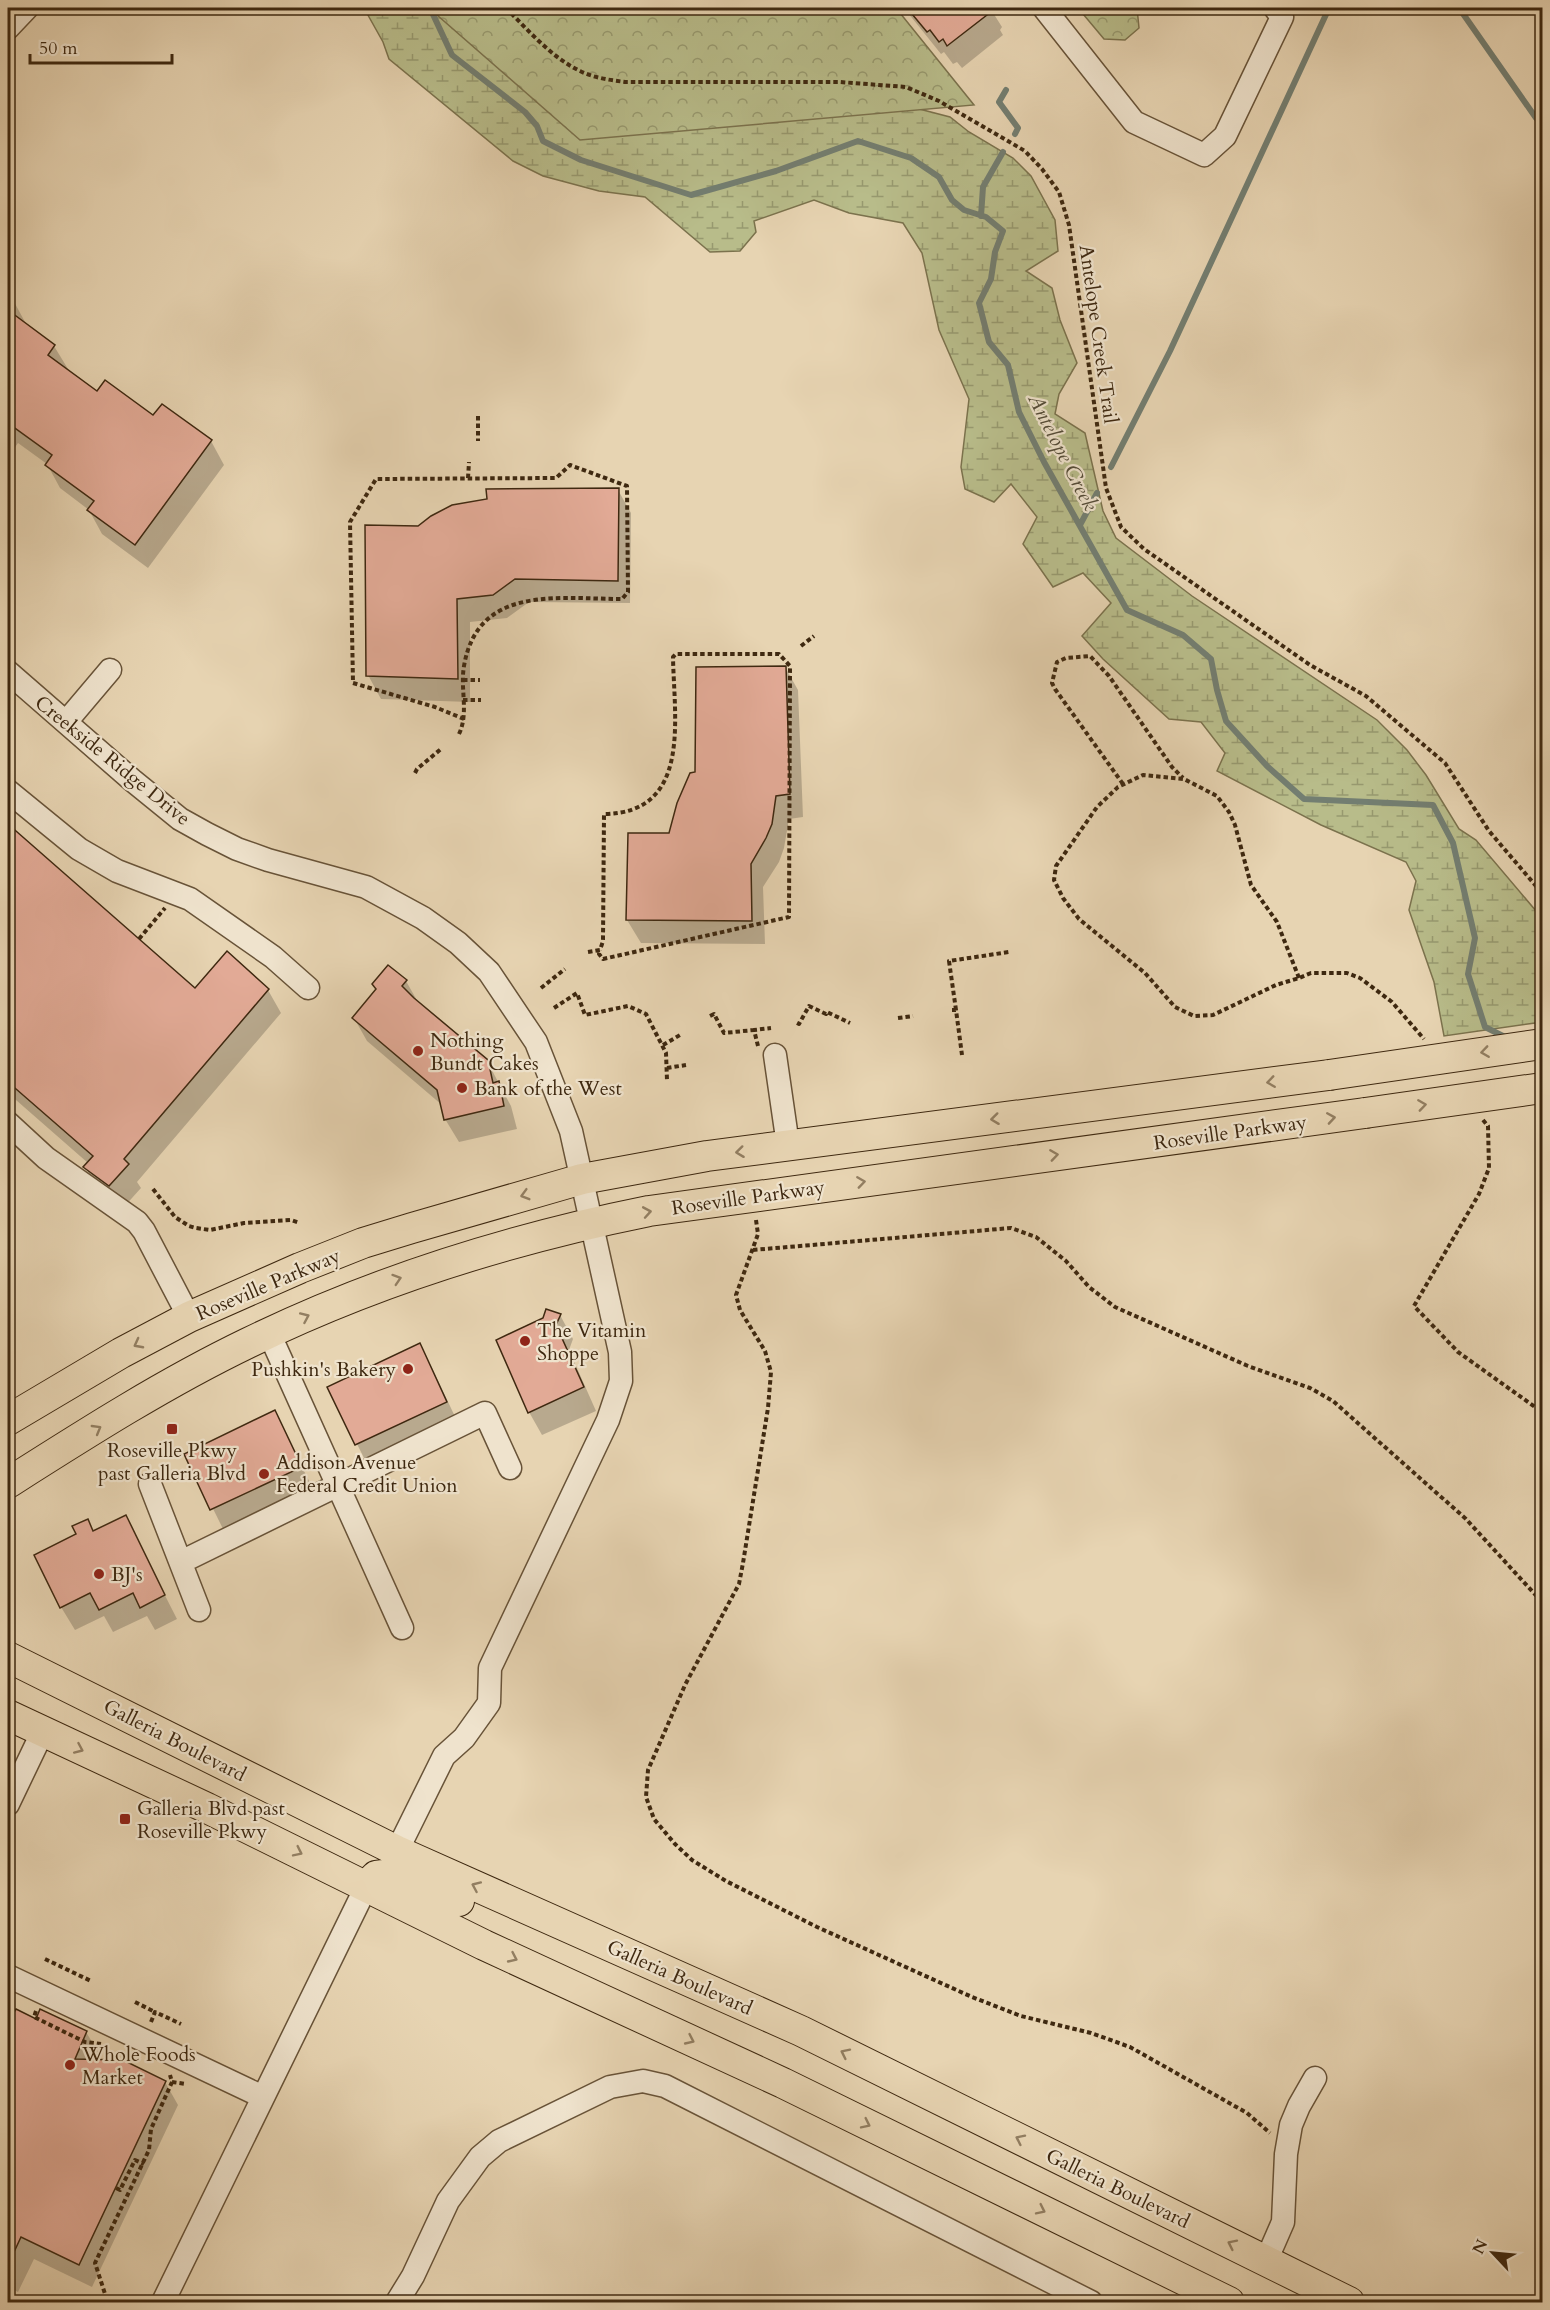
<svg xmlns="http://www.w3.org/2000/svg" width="1550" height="2310" viewBox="0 0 1550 2310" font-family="Cardo,serif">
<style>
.wetland{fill:url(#wetland-marsh);stroke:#7b724d;stroke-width:1.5}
.park{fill:url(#park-crowns);stroke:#7b724d;stroke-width:1.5}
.shadow{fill:#0003}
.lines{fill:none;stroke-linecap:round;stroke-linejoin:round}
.stream{stroke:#737e71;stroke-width:6}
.building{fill:#e2aa96;stroke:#3e2810;stroke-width:1.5}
.minor-casing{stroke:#685338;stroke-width:25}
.major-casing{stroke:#3e2810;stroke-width:32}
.path{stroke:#3e2810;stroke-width:4;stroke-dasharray:4.5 3;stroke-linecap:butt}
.minor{stroke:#efe3cd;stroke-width:22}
.major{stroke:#e7d4b2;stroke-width:30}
.major-bridge-casing{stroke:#3e2810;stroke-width:32;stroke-linecap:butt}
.major-bridge{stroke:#e7d4b2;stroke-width:30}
.oneway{stroke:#927e61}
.poi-dot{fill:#8f2418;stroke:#efe3cd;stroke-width:2}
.labels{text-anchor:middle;stroke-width:4.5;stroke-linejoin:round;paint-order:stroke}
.street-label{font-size:20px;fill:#3e2810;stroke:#efe3cd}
.poi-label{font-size:20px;fill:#3e2810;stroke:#efe3cd;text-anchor:start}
.water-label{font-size:21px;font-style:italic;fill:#544c38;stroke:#efe3cd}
</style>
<defs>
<pattern id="wetland-marsh" width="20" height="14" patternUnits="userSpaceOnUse" patternTransform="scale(1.5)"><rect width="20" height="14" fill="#b8bc8a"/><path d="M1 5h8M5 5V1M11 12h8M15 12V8" fill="none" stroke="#97996f"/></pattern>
<pattern id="park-crowns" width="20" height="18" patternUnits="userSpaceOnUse" patternTransform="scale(1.5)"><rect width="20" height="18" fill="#b8bc8a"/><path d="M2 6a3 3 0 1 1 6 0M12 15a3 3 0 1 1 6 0" fill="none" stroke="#97996f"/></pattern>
</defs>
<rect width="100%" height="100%" fill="#e7d4b2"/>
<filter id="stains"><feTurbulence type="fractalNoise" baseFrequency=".00333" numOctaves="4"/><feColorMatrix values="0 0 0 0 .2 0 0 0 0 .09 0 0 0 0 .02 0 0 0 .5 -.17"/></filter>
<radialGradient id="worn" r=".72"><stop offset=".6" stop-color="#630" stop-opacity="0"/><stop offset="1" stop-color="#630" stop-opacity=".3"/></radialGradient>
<path class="wetland" d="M364,8H464L900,104L950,117L969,132L1013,158L1031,176L1055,220L1058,251L1026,271L1052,288L1060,320L1077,363L1059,394L1055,414L1085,433L1103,511L1116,538L1192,596L1377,720L1407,750L1426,775L1459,829L1476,840L1542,918V1022L1444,1036L1434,982L1409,910L1416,881L1406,862L1321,825L1217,771L1225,753L1201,722L1169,719L1103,659L1082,636L1111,603L1083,573L1053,587L1023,544L1037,517L1011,484L994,502L965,489L961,467L969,399L939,330L922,253L903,223L849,213L814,200L754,221L756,232L740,251L710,252L645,197L599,191L543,176L513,161L389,59L383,42Z"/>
<path class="park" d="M429,8H896L974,105L580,140Z
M1078,8H1137L1139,28L1125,40L1104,39Z"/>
<path class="shadow" d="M904,8H990L1002,27L1000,30L1003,35L962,68L957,62L953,64L944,52L941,54Z
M1149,8H1159L1153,12Z
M8,295L12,298L25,322L24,324L54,346L68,369L67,371L97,393L211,441L224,465L148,568L102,534L89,510L60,488L47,464L18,443L11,453L8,451Z
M618,490L631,513L630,603L529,602L507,618L470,622V702L381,699L368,675L419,528Z
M785,667L798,690L803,817L789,819L784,848L779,862L763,887L765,944L641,943L627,920L670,834L696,773Z
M8,826L195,990H268L281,1013L137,1182L141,1188L123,1208L98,1190L85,1167L88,1163L8,1093Z
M406,981L419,1004L487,1061L511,1106L517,1129L459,1142L445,1119L442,1105L367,1041L354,1018Z
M560,1315L573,1339L569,1350L596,1411L542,1435L529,1412L498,1341Z
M419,1345L432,1368L459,1425L369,1468L329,1388Z
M275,1412L314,1491L225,1533L186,1454Z
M125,1517L177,1619L155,1630L147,1616L113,1632L104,1616L75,1630L61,1607L78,1535L87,1521L94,1532Z
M8,2017L36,2021L86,2032L100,2055L97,2061L165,2082L178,2105L92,2287L34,2259L18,2292L8,2287Z"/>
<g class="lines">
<path class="stream" d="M430,8L452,55L525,112L537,126L543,141L581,160L691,195L776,171L858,141L911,158L939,177L952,200L964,210L986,217L1003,231L995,252L991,279L979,303L989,342L1008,365L1019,412L1044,462L1127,610L1183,635L1211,659L1217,690L1226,721L1267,766L1304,799L1433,805L1453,843L1475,938L1468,974L1485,1027L1507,1038
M1459,8L1536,118
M1006,90L999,102L1018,128L1015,134
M981,216L983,187L1003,152
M1111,467L1170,351L1329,8
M1080,525L1097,493"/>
</g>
<path class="building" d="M907,8H996L947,46L943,39L939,42L930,30L927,32Z
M8,310L55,345L48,355L97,391L105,380L153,415L162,404L212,440L135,545L87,510L94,501L45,465L52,455L8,423Z
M619,488L618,581L515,579L493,595L457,599L458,679L366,676L365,525L418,526L431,516L452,505L487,499L486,489Z
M786,666L790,794L776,796L772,824L766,838L751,864L752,921L626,920L628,833H669L677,803L690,773L695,772L696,667Z
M8,824L195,988L227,951L269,989L124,1159L129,1164L109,1186L83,1167L93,1156L8,1082Z
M388,965L407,980L402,986L414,998L488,1060L493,1083L499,1081L504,1106L444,1120L437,1090L352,1018L376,989L372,984Z
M546,1309L561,1314L556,1325L584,1387L528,1413L496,1340L543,1318Z
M420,1343L447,1402L355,1445L327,1387Z
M275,1410L302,1467L210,1510L184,1454Z
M126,1515L165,1595L140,1608L133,1593L99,1610L90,1593L60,1608L34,1555L76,1534L72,1526L88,1519L93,1531Z
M16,2009L36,2019L40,2009L87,2031L75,2059L123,2060L166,2081L79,2265L21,2237L8,2265V2012L13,2014Z"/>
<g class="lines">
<g class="minor-casing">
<path id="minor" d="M1044,8L1134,122L1204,155L1225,136L1282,17L1275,8
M8,28L27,8
M8,672L132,780L180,819L207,834L237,849L268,860L366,887L423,918L458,943L489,972L536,1042L571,1131L620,1352L621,1381L608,1420L490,1668L489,1703L464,1738L444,1756L397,1851
M66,722L110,670
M8,791L79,849L117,871L190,899L273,957L308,988
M775,1055L788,1145
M8,1123L46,1158L137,1222L144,1231L189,1317
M269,1333L402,1628
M150,1484L199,1610
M181,1562L485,1413L510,1468
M8,1804L42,1733
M8,1976L263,2097
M1266,2261L1283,2222L1286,2154L1291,2125L1299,2106L1315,2078
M163,2302L367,1885
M397,2302L413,2276L448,2201L480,2157L499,2141L610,2087L643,2081L665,2086L1091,2302"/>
</g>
<g class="major-casing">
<path id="major" d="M8,1420L121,1353L189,1317L300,1268L363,1243L412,1228L582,1179L707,1156L1329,1075
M8,1483C85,1434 165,1383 248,1343C375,1281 510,1239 649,1211L1365,1113
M8,1657L397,1851L801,2031L1349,2302
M8,1715L207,1808L484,1945L783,2083L1229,2302
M367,1885L376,1876L392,1874L459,1901"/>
</g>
<path class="path" d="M506,8C529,31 551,57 580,71C594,78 610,80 625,82H840L906,87L939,101L1025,151L1042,169L1059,192L1069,225L1106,488L1121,527L1144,549L1310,665L1366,696L1445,763L1489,831L1542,893
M478,416V441
M468,478L469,462
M801,646L814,636
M463,680H480
M463,700H481
M459,734C469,713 460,689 464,666C478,584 559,599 622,599L628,592L627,486L570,465L556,478L376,479L350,522L353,683L435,707L464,719
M415,773L417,769L441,749
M1123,784L1055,689L1052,683L1057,662L1066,658L1090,656L1109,676L1172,767L1183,778
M139,939L165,908
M588,952L600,950L599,954L603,959L789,917L790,666L779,654H676L673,657C674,719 692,813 604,814L603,941L600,950
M1299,978L1277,922L1251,885L1235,825L1229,812L1217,796L1184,779L1143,775L1118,787L1097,807L1056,866L1054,880L1063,898L1079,919L1145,973L1175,1007L1194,1016L1213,1015L1276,985L1299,978L1311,973H1347L1360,978L1392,1002L1424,1039
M541,988L565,969
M554,1008L577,993L585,1015L628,1006L646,1014L666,1053L667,1080
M952,1010H956L962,1055
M956,1010L949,961L1009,952
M710,1016L714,1014L724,1033L754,1030
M898,1018L913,1016
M797,1023L799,1024L809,1006L826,1014L827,1012L850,1023
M663,1045L680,1035
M758,1046L754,1030L771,1028
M667,1068L686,1065
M1483,1120L1488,1126L1489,1168L1479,1194L1414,1306L1458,1352L1542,1412
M153,1189L175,1217L189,1226L196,1228L210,1230L244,1223L291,1220L300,1223
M756,1220L758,1234L736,1295L740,1310L765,1351L771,1372L768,1408L743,1563L739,1584L685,1685L648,1770L646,1797L654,1819L675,1844L692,1860L726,1881L817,1927L972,1997L1021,2016L1091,2033L1130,2047L1247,2113L1270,2133
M753,1250L1011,1228L1036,1237L1066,1261L1089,1287L1115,1307L1248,1366L1310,1388L1333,1401L1466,1519L1542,1602
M45,1959L91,1981
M135,2002L155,2012
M36,2011L34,2017L85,2042L101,2044
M151,2022L155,2012L181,2024
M172,2082L186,2084
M116,2188L120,2190L135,2160L144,2164
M107,2300L95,2263L149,2150L151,2129L172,2082L170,2075"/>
<use href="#minor" class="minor"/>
<use href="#major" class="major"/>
<g class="major-bridge-casing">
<path id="major-bridge" d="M1329,1075L1542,1044
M1365,1113L1542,1088"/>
</g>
<use href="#major-bridge" class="major-bridge"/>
</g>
<defs><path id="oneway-chevron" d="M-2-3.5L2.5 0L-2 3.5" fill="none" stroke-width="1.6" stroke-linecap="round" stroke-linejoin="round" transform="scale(1.5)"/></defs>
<g class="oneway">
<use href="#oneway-chevron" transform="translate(1485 1052) rotate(172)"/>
<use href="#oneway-chevron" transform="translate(1271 1082) rotate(172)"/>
<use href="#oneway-chevron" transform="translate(1422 1105) rotate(-8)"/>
<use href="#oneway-chevron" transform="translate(1331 1118) rotate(-9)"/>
<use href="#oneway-chevron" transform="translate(995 1119) rotate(173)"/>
<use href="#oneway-chevron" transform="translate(740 1152) rotate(173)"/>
<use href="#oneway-chevron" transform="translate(1054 1155) rotate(-8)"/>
<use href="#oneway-chevron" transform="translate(861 1182) rotate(-8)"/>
<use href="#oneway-chevron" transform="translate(525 1195) rotate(164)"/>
<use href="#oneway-chevron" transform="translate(647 1212) rotate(-10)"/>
<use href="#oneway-chevron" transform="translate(397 1279) rotate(-18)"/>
<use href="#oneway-chevron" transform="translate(305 1317) rotate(-24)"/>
<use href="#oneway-chevron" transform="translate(138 1344) rotate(152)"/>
<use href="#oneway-chevron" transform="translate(97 1429) rotate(-30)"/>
<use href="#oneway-chevron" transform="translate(79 1749) rotate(24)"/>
<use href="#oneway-chevron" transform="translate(298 1852) rotate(26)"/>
<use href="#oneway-chevron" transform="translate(476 1886) rotate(-156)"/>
<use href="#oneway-chevron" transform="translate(513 1958) rotate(25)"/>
<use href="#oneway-chevron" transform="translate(690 2040) rotate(25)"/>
<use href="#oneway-chevron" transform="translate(845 2053) rotate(-154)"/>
<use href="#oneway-chevron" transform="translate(866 2124) rotate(26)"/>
<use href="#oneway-chevron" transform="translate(1020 2139) rotate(-154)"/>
<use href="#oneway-chevron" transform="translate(1041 2210) rotate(26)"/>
<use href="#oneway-chevron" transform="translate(1232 2244) rotate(-154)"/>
</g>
<g class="poi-dot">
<circle cx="418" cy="1051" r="6"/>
<circle cx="462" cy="1088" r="6"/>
<circle cx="525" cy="1341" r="6"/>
<circle cx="408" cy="1369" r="6"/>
<rect x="166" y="1423" width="12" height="12" rx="3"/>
<circle cx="264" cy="1474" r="6"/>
<circle cx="99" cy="1574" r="6"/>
<rect x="119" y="1813" width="12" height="12" rx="3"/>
<circle cx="70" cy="2065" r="6"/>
</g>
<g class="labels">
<g class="street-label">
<text transform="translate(1099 334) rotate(82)" y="7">Antelope Creek Trail</text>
<text transform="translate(113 760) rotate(39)" y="7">Creekside Ridge Drive</text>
<text transform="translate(1230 1132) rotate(-8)" y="7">Roseville Parkway</text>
<text transform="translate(748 1197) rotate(-8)" y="7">Roseville Parkway</text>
<text transform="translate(268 1284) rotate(-23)" y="7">Roseville Parkway</text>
<text transform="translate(175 1740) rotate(27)" y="7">Galleria Boulevard</text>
<text transform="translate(680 1977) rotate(24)" y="7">Galleria Boulevard</text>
<text transform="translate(1118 2188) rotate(26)" y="7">Galleria Boulevard</text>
</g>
<g class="poi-label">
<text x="430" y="1047">Nothing<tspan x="430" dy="23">Bundt Cakes</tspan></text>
<text x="474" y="1095">Bank of the West</text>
<text x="537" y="1337">The Vitamin<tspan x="537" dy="23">Shoppe</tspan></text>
<text x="396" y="1376" text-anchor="end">Pushkin's Bakery</text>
<text x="172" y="1457" text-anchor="middle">Roseville Pkwy<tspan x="172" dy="23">past Galleria Blvd</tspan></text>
<text x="276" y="1469">Addison Avenue<tspan x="276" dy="23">Federal Credit Union</tspan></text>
<text x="111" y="1581">BJ's</text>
<text x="137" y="1815">Galleria Blvd past<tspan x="137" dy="23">Roseville Pkwy</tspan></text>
<text x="82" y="2061">Whole Foods<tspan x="82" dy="23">Market</tspan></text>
</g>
<g class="water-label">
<text transform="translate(1063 452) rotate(63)" y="7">Antelope Creek</text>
</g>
</g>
<rect width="1550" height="2310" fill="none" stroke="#e7d4b2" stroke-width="30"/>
<rect x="9" y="9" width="1532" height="2292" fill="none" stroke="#3e2810" stroke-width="3"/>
<rect x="15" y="15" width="1520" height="2280" fill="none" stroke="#3e2810" stroke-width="1.5"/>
<g transform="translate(1493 2253) rotate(296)" stroke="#efe3cd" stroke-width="4.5" paint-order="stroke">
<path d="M0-4.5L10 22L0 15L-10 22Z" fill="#3e2810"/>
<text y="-9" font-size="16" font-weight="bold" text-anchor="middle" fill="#3e2810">N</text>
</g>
<path d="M30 54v9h142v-9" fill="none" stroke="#3e2810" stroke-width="3"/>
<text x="39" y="54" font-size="18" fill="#3e2810" stroke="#efe3cd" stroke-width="4.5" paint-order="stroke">50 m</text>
<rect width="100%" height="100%" filter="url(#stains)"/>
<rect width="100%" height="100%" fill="url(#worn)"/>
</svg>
